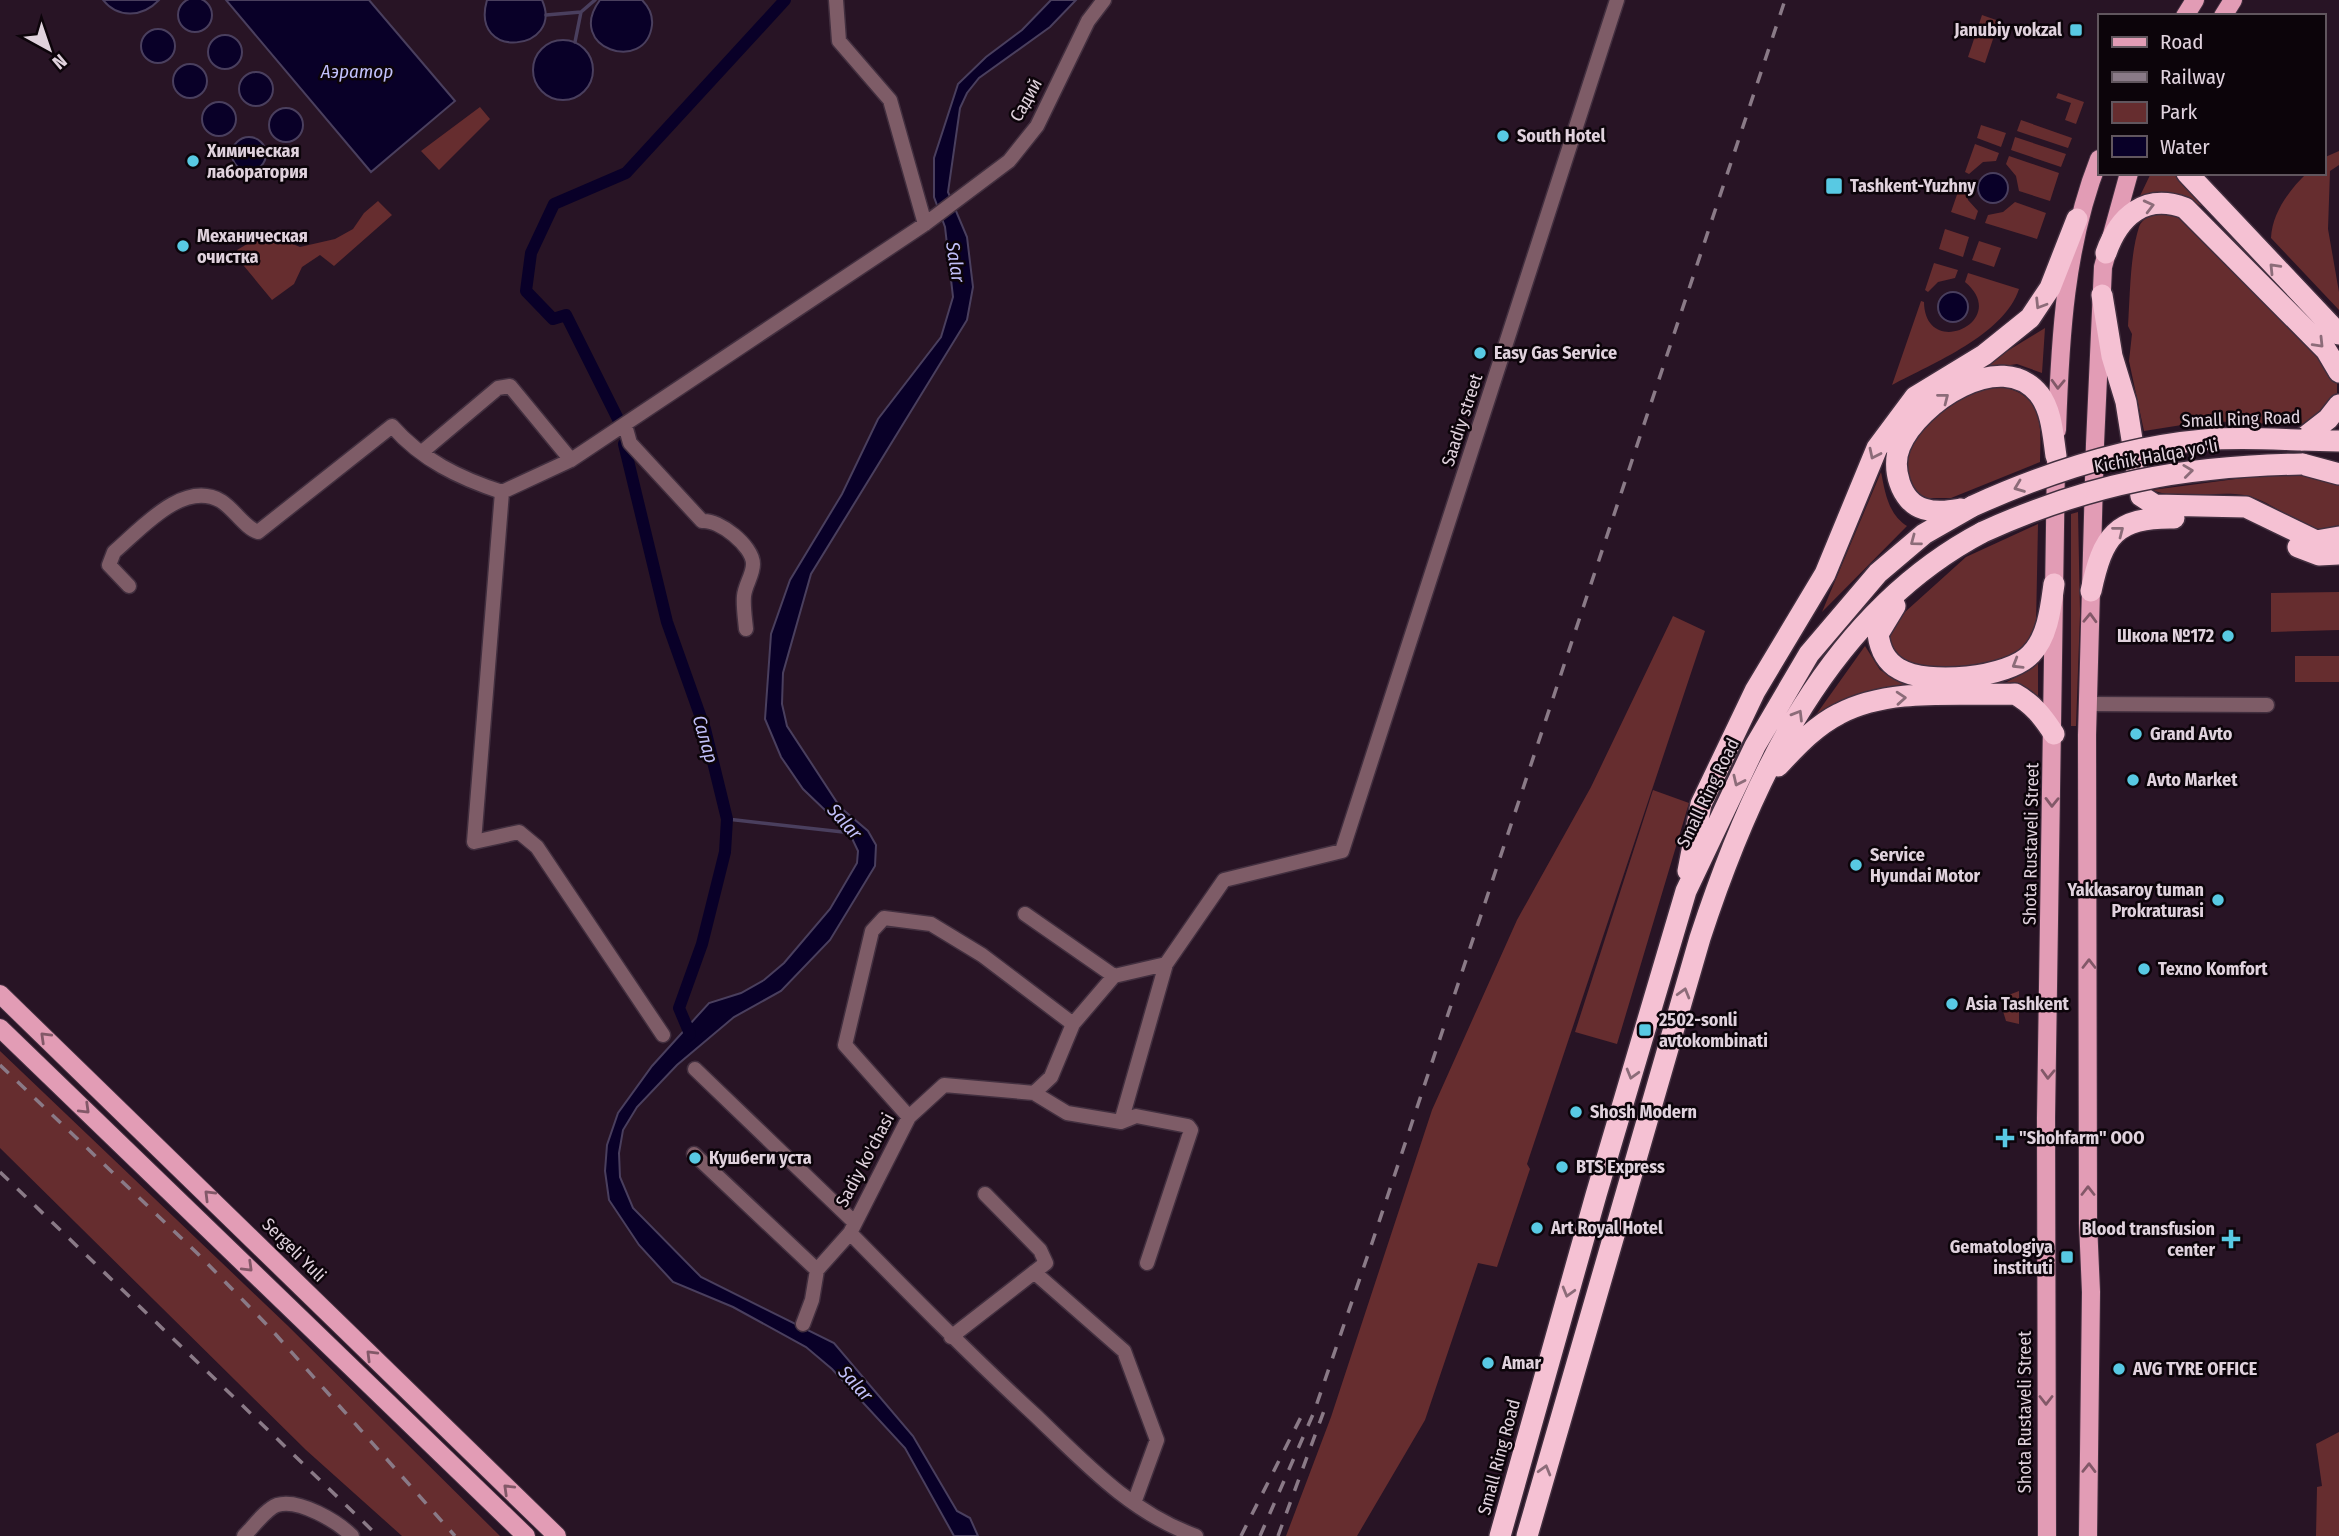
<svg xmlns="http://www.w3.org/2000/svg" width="2339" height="1536" viewBox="0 0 2339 1536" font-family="'Fira Sans Condensed',sans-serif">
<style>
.green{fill:#662d2f}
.water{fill:#090028;stroke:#4a3f5e;stroke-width:2}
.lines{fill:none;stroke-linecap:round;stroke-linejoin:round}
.stream{stroke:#4a3f5e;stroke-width:3.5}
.canal{stroke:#090028;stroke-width:12}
.street-casing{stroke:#422f3f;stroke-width:17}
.primary-casing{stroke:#422f3f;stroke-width:20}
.highway-casing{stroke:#422f3f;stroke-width:24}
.street{stroke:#7e5c67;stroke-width:14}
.primary{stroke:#e29cb5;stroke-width:18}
.highway{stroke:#f5c1d3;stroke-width:21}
.rail{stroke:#8a7a87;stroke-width:3.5;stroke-dasharray:12 12;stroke-linecap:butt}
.highway-bridge-casing{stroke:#422f3f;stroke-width:24;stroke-linecap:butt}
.highway-bridge{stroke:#f5c1d3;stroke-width:21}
.oneway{stroke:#8c6c79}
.oneway2{stroke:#825868}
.poi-dot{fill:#58c9e3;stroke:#0c040a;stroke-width:2.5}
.labels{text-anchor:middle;stroke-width:5;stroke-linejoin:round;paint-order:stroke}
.poi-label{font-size:18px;font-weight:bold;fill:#e0d2dd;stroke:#0c040a;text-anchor:start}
.street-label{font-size:18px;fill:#e0d2dd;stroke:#0c040a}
.water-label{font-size:19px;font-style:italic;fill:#c2c0fa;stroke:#0c040a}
</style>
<rect width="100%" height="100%" fill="#281425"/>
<path class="green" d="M1982,15L1999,21L1985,63L1968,57Z
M2058,93L2084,102L2076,124L2065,120L2071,103L2056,98Z
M480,107L490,119L439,170L421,151Z
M2021,120L2072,138L2068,148L2017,131Z
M1981,125L2006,133L2001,147L1977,138Z
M2015,137L2066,154L2061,167L2011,150Z
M1975,144L1999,153L1996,161L1983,162L1969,174L1965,172Z
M2339,151V165L2330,171L2328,229L2339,292V310L2271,238C2272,213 2290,189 2307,173H2323V158Z
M2009,156L2059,173L2050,201L2019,191L2016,176L2006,164Z
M2151,173H2174L2204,207L2177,195L2140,196Z
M1961,183L1965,184L1968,200L1978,211L1975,220L1951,212Z
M378,201L392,215L334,266L320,255L302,267L294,284L272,300L239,260L237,250L266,233L300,247L335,239L353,229L364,213Z
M2015,202L2046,213L2037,239L1985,223L1988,215L2003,212Z
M2161,212L2181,216L2327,362L2337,381V396L2319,416L2300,425L2207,421L2144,431L2129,361L2132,334L2128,326C2130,296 2130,255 2139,227C2142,218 2153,214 2161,212Z
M1945,229L1969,237L1963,257L1939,249Z
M1979,241L2001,248L1994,267L1972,260Z
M1934,263L1958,270L1955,278L1938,282L1928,292L1925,290Z
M1968,273L2019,289C2004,335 1933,363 1892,385L1921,301L1924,302C1925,361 2012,321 1965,282Z
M2045,328L2042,373L2017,364L1976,370Z
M1993,385C2044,393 2041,419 2040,462L1951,498H1923C1868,453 1953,398 1993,385Z
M1881,472C1885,492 1888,514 1907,526L1822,612Z
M2302,474L2335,482L2339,485V529C2299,536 2280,502 2244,495C2212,490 2185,502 2152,490L2251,477Z
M2078,512L2080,614L2076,726H2071V514Z
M2038,524L2036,625L2025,646L1995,666H1924L1911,664L1897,655L1889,639V632L1905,612L1966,557Z
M2339,592V630L2271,632V593Z
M1673,616L1705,631L1527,1164L1530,1169L1497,1267L1478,1263L1425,1420L1357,1536H1286L1331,1417L1432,1110L1517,920L1591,787Z
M1865,646L1880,670L1906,684L2005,683L2029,670L2038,660V698L1860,695L1829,707L1813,719Z
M2295,656H2339V682H2295Z
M1653,790L1689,803L1617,1044L1575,1032Z
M2019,991V1024L2006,1021L2002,1008L2006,996Z
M0,1051L287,1325L500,1536H402L306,1450L0,1148Z
M2339,1432V1536H2316L2317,1487L2322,1486L2316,1444Z"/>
<path class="water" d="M178 15a17 17 0 1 1 34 0a17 17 0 1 1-34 0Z
M103,0H159C143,17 118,19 103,0Z
M226,0H369L455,101L371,172Z
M487,0H542C565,51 469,62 487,0Z
M600,0H642C649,7 653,15 652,25C646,75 564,48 600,0Z
M1051,0H1076L1050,27L979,78L967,93L960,108L948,192L967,237L973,287L967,320L811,574L783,673L782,704L787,726L840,807L868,831L876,845L875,866L830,940L781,991L734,1017L677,1065L637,1107L623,1130L619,1153L620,1177L633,1208L701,1277L834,1343L913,1436L957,1511L970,1518L978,1536H954L905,1448L832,1369L806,1347L733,1307L673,1282L639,1245L609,1200L605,1171L607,1145L618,1113L652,1066L709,1003L741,993L764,980L784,963L830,909L857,863L858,851L850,834L803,789L781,757L765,719L771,634L790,580L842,494L878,419L941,337L953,297L945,227L934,197V158L958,84L986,57L1022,30Z
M141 46a17 17 0 1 1 34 0a17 17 0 1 1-34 0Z
M208 52a17 17 0 1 1 34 0a17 17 0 1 1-34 0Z
M533 70a30 30 0 1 1 60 0a30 30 0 1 1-60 0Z
M173 81a17 17 0 1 1 34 0a17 17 0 1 1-34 0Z
M239 89a17 17 0 1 1 34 0a17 17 0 1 1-34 0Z
M202 119a17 17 0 1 1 34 0a17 17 0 1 1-34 0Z
M269 125a17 17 0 1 1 34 0a17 17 0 1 1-34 0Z
M232 154a17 17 0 1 1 34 0a17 17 0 1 1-34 0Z
M1978 188a15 15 0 1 1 30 0a15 15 0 1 1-30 0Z
M1938 307a15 15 0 1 1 30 0a15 15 0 1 1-30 0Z"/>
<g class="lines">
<path class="stream" d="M546,15L581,12
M575,42L581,12L595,0
M727,819L852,833"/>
<path class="canal" d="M618,419L566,315L553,319L526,291L531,253L554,204L626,173L785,0
M624,444L667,622L705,729L727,819L725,852L702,944L679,1008L690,1034"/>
<g class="street-casing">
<path id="street" d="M836,0L839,41L890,100L925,224
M625,425L630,443L702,521C719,519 753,546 753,564C753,575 745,585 744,596C743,606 745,618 746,629
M422,452L498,388L510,386L571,460
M502,492L474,842L519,832L537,847L663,1035
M129,586L109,565L114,552C140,530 183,479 221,501C234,509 245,528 258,532L392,426C422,460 459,478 502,492L571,460L925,224L1009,161L1037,126L1088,21L1104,0
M2088,704L2267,705
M1025,914L1114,976
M695,1069L854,1222
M1034,1093L1067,1113L1121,1122L1136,1116L1188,1126L1191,1130L1147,1263
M909,1117L845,1045L872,931L884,918L931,924L982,955L1073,1024
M1121,1122L1166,964
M694,1154L817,1270
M850,1233C911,1295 972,1357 1036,1416C1085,1463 1131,1513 1196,1536
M1034,1272L1124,1351L1157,1440L1134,1503
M803,1324L812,1300L817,1270L850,1233L909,1117L944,1085L1034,1093L1051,1077L1073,1024L1114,976L1166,964L1224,880L1342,851L1617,0
M951,1337L1046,1263L1040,1250L985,1194
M244,1536C253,1527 266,1509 277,1505C299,1498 338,1522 352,1536"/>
</g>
<g class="primary-casing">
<path id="primary" d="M2185,16L2195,0
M2223,16L2233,0
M2057,430C2060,338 2065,245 2099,159
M0,994L557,1536
M0,1028L526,1536
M2047,1536L2046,1118L2056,462
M2088,1536L2091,1292L2088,1223L2087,735L2095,444L2103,267L2129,173"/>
</g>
<g class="highway-casing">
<path id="highway" d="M2187,173L2339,334
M2106,253C2119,216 2145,193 2185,208L2326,350L2339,372
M2102,295L2112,356L2126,402L2141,496L2155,505L2246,507L2316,541L2339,537
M2301,440L2328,419L2339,405
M2301,440L2339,441
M2302,464L2339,474
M1961,509C1948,511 1937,513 1924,509C1900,502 1891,467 1900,446C1918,403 2001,347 2039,394C2052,411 2053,436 2056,456
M2298,547L2319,555L2339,554
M2091,591C2103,536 2115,517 2174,518
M1895,606L1878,634C1880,649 1885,661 1899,669C1927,686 2009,678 2031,654C2048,637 2051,606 2054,584
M1778,766C1796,747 1815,726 1839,714C1890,687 1959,696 2015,694C2033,704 2043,717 2054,734
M1688,871L1701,804L1755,691L1825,574L1877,448L1915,397L1984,355L2030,318L2050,288L2077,219
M1500,1536L1596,1195L1686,891L1755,746L1809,654L1878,573L1924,534L1973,506
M1527,1536L1700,938C1752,779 1829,613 1983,532"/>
</g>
<use href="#street" class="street"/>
<use href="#primary" class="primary"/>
<use href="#highway" class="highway"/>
<path class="rail" d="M0,1065L198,1254L270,1328L455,1536
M0,1172L378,1536
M1241,1536L1302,1415
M1260,1536L1314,1412L1372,1243L1785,0
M1278,1536L1325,1408"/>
<g class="highway-bridge-casing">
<path id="highway-bridge" d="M1973,506C2046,473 2124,447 2204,440C2236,437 2269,439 2301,440
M1983,532C2091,483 2184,466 2302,464"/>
</g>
<use href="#highway-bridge" class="highway-bridge"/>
</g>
<defs><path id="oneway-chevron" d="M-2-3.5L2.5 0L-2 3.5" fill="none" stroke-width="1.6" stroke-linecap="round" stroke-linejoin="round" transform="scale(1.75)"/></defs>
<g class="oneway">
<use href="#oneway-chevron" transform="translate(2149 206) rotate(-14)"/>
<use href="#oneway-chevron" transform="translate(2274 268) rotate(-134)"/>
<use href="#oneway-chevron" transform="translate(2040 304) rotate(122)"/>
<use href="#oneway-chevron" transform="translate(2319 343) rotate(46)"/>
<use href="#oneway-chevron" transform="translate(1944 398) rotate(-38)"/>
<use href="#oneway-chevron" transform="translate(1874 454) rotate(116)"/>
<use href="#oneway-chevron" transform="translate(2188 471) rotate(-7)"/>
<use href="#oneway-chevron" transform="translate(2019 487) rotate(159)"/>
<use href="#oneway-chevron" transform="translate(2119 531) rotate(-38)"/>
<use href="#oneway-chevron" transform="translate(1915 541) rotate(143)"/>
<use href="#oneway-chevron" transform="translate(2017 664) rotate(149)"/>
<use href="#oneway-chevron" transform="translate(1901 698) rotate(-4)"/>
<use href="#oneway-chevron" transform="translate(1798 715) rotate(-59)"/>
<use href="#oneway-chevron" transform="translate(1738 781) rotate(115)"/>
<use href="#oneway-chevron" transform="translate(1684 993) rotate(-74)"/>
<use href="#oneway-chevron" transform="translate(1632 1074) rotate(106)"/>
<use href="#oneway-chevron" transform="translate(1568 1292) rotate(106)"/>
<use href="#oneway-chevron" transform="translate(1545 1470) rotate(-74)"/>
</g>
<g class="oneway2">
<use href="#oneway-chevron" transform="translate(2058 384) rotate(92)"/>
<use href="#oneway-chevron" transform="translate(2090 618) rotate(-88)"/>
<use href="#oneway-chevron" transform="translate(2052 802) rotate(91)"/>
<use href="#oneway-chevron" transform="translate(2089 964) rotate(-90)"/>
<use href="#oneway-chevron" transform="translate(45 1037) rotate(-136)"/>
<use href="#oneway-chevron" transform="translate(2048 1074) rotate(92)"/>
<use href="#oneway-chevron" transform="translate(85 1109) rotate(44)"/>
<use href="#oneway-chevron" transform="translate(2088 1191) rotate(-90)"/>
<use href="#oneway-chevron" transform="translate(209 1195) rotate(-135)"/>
<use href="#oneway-chevron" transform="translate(248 1267) rotate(44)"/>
<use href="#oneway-chevron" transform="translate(371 1355) rotate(-135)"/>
<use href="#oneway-chevron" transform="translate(2046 1400) rotate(90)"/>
<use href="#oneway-chevron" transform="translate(2089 1468) rotate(-89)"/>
<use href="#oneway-chevron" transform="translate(508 1489) rotate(-136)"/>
</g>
<g class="poi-dot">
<rect x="2069" y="23" width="14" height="14" rx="3.5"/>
<circle cx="1503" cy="136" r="7"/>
<circle cx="193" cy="161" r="7"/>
<rect x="1825" y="177" width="18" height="18" rx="3.5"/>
<circle cx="183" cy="246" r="7"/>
<circle cx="1480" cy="353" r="7"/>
<circle cx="2228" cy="636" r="7"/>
<circle cx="2136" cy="734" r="7"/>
<circle cx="2133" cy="780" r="7"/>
<circle cx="1856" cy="865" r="7"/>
<circle cx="2218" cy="900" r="7"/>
<circle cx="2144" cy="969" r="7"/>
<circle cx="1952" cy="1004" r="7"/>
<rect x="1638" y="1023" width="14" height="14" rx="3.5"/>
<circle cx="1576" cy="1112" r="7"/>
<path d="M2001.5 1127.5h7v7h7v7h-7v7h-7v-7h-7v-7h7z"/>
<circle cx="695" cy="1158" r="7"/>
<circle cx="1562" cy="1167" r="7"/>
<circle cx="1537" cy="1228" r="7"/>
<path d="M2227.5 1228.5h7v7h7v7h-7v7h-7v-7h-7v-7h7z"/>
<rect x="2060" y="1250" width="14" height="14" rx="3.5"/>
<circle cx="1488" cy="1363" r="7"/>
<circle cx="2119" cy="1369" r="7"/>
</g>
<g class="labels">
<g class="poi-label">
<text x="2062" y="36" text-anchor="end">Janubiy vokzal</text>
<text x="1517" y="142">South Hotel</text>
<text x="207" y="157">Химическая<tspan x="207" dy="21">лаборатория</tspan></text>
<text x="1850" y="192">Tashkent-Yuzhny</text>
<text x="197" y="242">Механическая<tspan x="197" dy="21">очистка</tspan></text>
<text x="1494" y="359">Easy Gas Service</text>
<text x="2214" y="642" text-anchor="end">Школа №172</text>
<text x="2150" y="740">Grand Avto</text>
<text x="2147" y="786">Avto Market</text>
<text x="1870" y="861">Service<tspan x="1870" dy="21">Hyundai Motor</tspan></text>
<text x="2204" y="896" text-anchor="end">Yakkasaroy tuman<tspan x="2204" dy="21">Prokraturasi</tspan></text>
<text x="2158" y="975">Texno Komfort</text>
<text x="1966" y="1010">Asia Tashkent</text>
<text x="1659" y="1026">2502-sonli<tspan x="1659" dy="21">avtokombinati</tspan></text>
<text x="1590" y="1118">Shosh Modern</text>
<text x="2019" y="1144">"Shohfarm" OOO</text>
<text x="709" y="1164">Кушбеги уста</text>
<text x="1576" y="1173">BTS Express</text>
<text x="1551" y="1234">Art Royal Hotel</text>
<text x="2215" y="1235" text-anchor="end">Blood transfusion<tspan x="2215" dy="21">center</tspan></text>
<text x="2053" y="1253" text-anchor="end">Gematologiya<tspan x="2053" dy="21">instituti</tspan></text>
<text x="1502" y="1369">Amar</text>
<text x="2133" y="1375">AVG TYRE OFFICE</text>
</g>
<g class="street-label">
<text transform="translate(1026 100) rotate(-61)" y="6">Садий</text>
<text transform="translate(2241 419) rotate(-2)" y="6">Small Ring Road</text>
<text transform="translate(1462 420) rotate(-72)" y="6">Saadiy street</text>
<text transform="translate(2156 456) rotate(-10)" y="6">Kichik Halqa yo'li</text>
<text transform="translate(1708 793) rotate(-64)" y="6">Small Ring Road</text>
<text transform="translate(2031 844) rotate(-89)" y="6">Shota Rustaveli Street</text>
<text transform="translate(865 1160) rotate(-62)" y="6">Sadiy ko'chasi</text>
<text transform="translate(294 1250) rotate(45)" y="6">Sergeli Yuli</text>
<text transform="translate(2025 1412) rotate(-90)" y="6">Shota Rustaveli Street</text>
<text transform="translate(1499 1457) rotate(-75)" y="6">Small Ring Road</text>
</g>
<g class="water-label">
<text x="357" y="78">Аэратор</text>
<text transform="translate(956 262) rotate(81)" y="7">Salar</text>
<text transform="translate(706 739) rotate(74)" y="7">Салар</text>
<text transform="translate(845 821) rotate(48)" y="7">Salar</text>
<text transform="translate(856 1383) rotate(48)" y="7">Salar</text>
</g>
</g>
<rect x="2098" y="14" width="228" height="161" fill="#0c040a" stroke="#61565e" stroke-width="2"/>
<rect x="2112" y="37" width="35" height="10" fill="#e29cb5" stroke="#61565e" stroke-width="2"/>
<text x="2160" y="49" font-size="21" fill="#e0d2dd">Road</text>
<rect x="2112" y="72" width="35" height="10" fill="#8a7a87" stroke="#61565e" stroke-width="2"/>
<text x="2160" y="84" font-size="21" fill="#e0d2dd">Railway</text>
<rect x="2112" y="102" width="35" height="21" fill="#662d2f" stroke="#61565e" stroke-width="2"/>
<text x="2160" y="119" font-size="21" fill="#e0d2dd">Park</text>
<rect x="2112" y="136" width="35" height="21" fill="#090028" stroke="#61565e" stroke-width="2"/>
<text x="2160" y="154" font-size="21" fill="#e0d2dd">Water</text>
<g transform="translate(49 49) rotate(140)" stroke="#0c040a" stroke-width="5" paint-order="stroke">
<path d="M0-5L12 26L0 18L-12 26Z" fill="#e0d2dd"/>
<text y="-10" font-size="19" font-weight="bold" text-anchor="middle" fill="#e0d2dd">N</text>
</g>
</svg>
